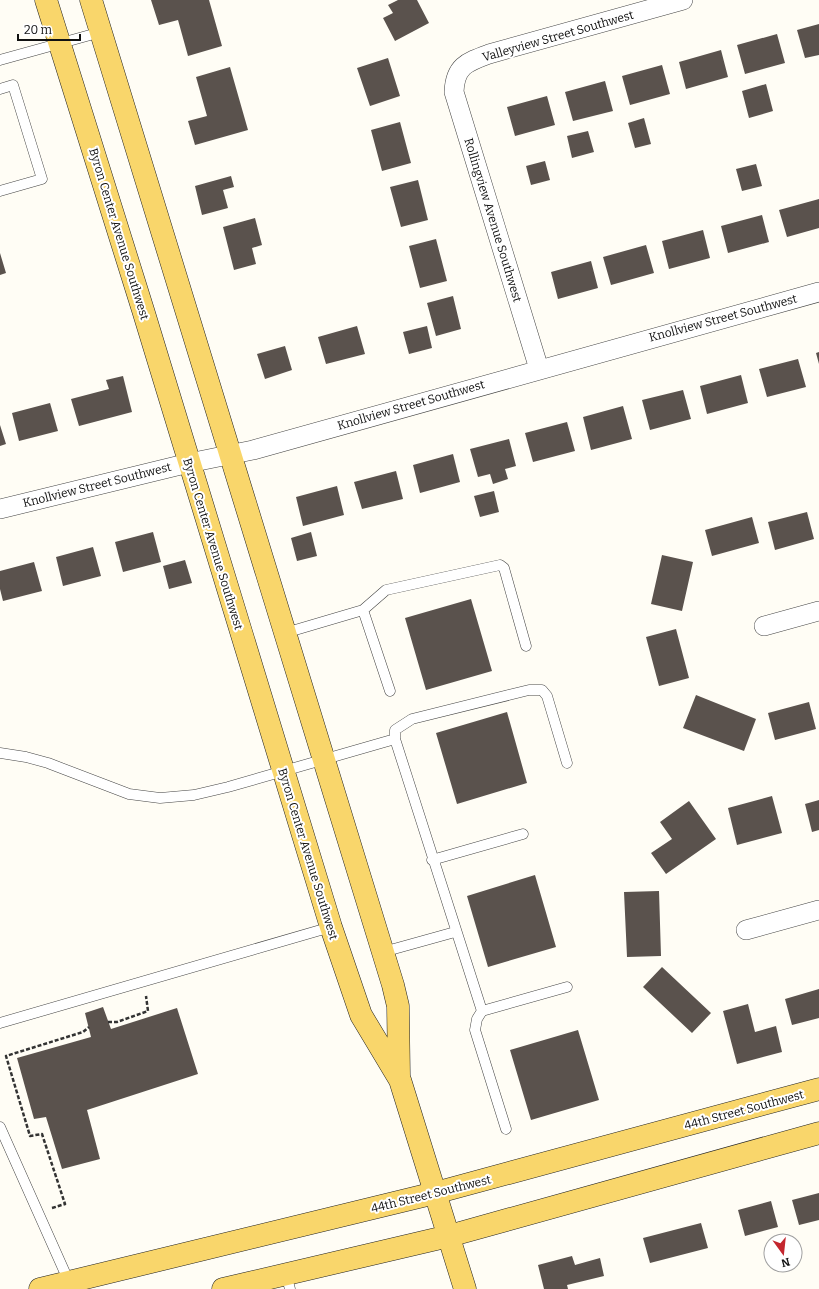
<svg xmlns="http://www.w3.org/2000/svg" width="819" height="1289" viewBox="0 0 819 1289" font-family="Bitter,serif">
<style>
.building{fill:#5a524d}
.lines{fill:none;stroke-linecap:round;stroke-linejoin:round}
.lane-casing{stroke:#444;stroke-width:11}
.street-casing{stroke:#444;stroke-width:20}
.primary-casing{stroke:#222;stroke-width:23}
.path{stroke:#333;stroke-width:2.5;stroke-dasharray:4 2;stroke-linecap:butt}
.lane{stroke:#fff;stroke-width:10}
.street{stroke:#fff;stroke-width:19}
.primary{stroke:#f9d66b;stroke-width:22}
.labels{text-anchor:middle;stroke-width:4;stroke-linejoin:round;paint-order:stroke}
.street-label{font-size:12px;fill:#111;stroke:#fff}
</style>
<rect width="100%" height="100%" fill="#fffdf5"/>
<path class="building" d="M151,0H209L222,46L188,56L178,20L159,25Z
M398,0H417L429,23L395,41L383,18L393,13L388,5Z
M819,24V55L805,58L797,30Z
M777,34L785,63L745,74L737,45Z
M721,50L728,77L686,89L679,62Z
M388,58L400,96L370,106L357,68Z
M662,65L670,94L630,105L622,76Z
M230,67L248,130L195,145L188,121L207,116L196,77Z
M605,81L613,111L573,121L565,92Z
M766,84L773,111L749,118L742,91Z
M547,96L555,125L515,136L507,107Z
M644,118L651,144L635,148L628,123Z
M400,122L411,163L382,171L371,130Z
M588,131L594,152L572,158L567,136Z
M545,161L550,180L531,185L526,166Z
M756,164L762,186L742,191L736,169Z
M231,176L234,187L223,190L228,208L202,215L195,186Z
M418,180L428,220L401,227L390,187Z
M819,199V228L787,237L779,210Z
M762,215L769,242L728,253L721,226Z
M255,218L262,245L252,248L256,264L234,270L223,227Z
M703,230L710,258L669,269L662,241Z
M436,239L447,281L420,288L409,246Z
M646,245L654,273L611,285L603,257Z
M0,253L6,273L0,275Z
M591,261L598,288L558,299L551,272Z
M453,296L461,329L436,336L427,303Z
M357,326L365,354L326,364L318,337Z
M427,326L432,348L409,354L403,332Z
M285,346L292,370L265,379L257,354Z
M819,352V364L816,353Z
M798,359L806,387L767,397L759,369Z
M741,375L748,403L707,414L700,386Z
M123,376L132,412L79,426L71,399L109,389L106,380Z
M683,390L691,419L650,430L642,400Z
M50,403L58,431L19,441L12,413Z
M623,406L632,439L591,450L583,417Z
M567,422L575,451L533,462L525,433Z
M0,425L6,444L0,446Z
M509,439L516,466L505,469L508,479L493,484L490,474L478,477L470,449Z
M453,454L460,482L420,493L413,465Z
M396,471L403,499L362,509L354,482Z
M337,486L344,515L303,526L296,497Z
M494,491L499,512L480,517L474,496Z
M807,512L814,539L775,550L768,522Z
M752,517L759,543L712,556L705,530Z
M153,532L161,562L123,572L115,542Z
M311,532L317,556L297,561L291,538Z
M93,547L101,576L63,586L56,557Z
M662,555L693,562L682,611L651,604Z
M185,560L192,583L169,589L163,566Z
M34,562L42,591L3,601L0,589V571Z
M471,599L492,671L426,690L405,618Z
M676,629L689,678L659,686L646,637Z
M696,695L756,719L744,751L683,728Z
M809,702L816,729L775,740L768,713Z
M507,712L527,783L457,804L436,733Z
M772,796L782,833L737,845L728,808Z
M819,800V830L812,832L805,804Z
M689,801L716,839L666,874L651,853L672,839L660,822Z
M535,875L556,947L488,967L467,896Z
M659,891L661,956L627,957L624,892Z
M662,967L711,1013L692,1033L643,987Z
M819,989V1018L792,1025L785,999Z
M748,1004L755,1032L776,1026L782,1052L737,1064L723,1011Z
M103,1007L111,1029L177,1008L198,1074L87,1110L100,1159L62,1169L46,1117L34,1119L17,1058L91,1037L85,1013Z
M578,1030L599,1100L531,1120L510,1050Z
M819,1193V1220L799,1225L792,1200Z
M771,1201L778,1227L745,1236L738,1210Z
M701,1223L708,1248L650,1263L643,1238Z
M572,1256L575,1265L600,1258L604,1276L567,1285L568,1289H544L538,1265Z"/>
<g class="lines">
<g class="lane-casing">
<path id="lane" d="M0,60L101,32
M0,89L13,85L42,179L0,191
M363,610L386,590L500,565L504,568L526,646
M285,633L363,610L390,691
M0,753L26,757L48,763L129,794L160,798L194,795L228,787L395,739
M432,860L523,834
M383,952L455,932
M482,1011L567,987
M0,1023L331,927
M0,1127L70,1284
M506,1129L475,1030L477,1019L482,1011L395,739V730L412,719L529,690H542L547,696L567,763
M286,1274L290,1289"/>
</g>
<g class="street-casing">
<path id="street" d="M539,369L454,92C455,66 467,62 489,54L683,0
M0,509L189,463L253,450L819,292
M764,626L819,611
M746,930L819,910"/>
</g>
<g class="primary-casing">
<path id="primary" d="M46,0L143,310L331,927L361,1015L400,1080L465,1289
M91,0L393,985L398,1006L399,1076
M40,1289L435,1193L819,1089
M223,1289L449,1236L819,1133"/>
</g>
<path class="path" d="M108,1022H117L148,1011L146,996
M52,1208L65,1204L42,1134L30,1136L6,1056L83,1032L89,1027"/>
<use href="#lane" class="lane"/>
<use href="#street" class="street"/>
<use href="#primary" class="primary"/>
</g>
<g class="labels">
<g class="street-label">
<text transform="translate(558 36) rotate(-16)" y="4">Valleyview Street Southwest</text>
<text transform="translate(493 220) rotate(73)" y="4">Rollingview Avenue Southwest</text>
<text transform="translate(119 234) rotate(73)" y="4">Byron Center Avenue Southwest</text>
<text transform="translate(723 318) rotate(-15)" y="4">Knollview Street Southwest</text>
<text transform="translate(411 405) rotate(-16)" y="4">Knollview Street Southwest</text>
<text transform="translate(97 485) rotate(-14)" y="4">Knollview Street Southwest</text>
<text transform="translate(213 544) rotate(73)" y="4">Byron Center Avenue Southwest</text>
<text transform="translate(308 854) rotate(73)" y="4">Byron Center Avenue Southwest</text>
<text transform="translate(744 1110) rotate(-15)" y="4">44th Street Southwest</text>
<text transform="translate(431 1194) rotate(-14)" y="4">44th Street Southwest</text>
</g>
</g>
<g transform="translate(783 1253) rotate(165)"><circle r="19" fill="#ffffff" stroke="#a0a0a0"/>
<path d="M0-3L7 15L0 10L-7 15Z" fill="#c4262e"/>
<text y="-6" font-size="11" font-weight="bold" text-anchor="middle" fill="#111111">N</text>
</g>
<path d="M18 34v6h62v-6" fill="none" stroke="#111111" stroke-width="2"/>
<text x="24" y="34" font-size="12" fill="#111111" stroke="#ffffff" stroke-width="3" paint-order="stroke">20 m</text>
</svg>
